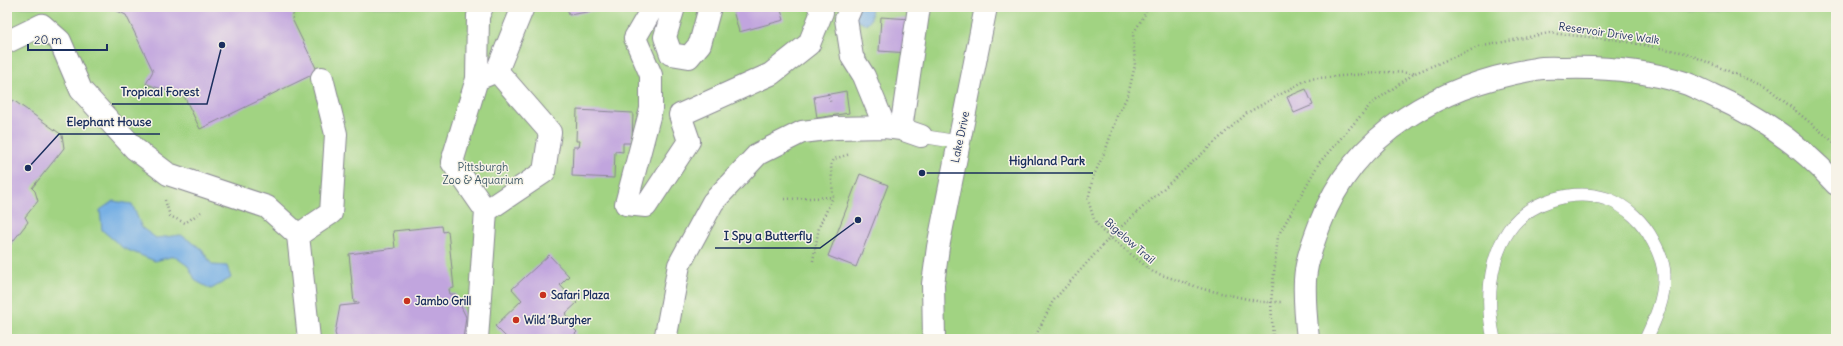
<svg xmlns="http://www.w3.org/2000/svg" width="1843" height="346" viewBox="0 0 1843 346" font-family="Delius,sans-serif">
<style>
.green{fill:#a1d382;stroke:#5e8170}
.water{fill:#73aee4;stroke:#476ea1}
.building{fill:#c1a5de}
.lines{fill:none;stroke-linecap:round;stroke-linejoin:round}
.lane-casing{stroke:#888791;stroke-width:14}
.street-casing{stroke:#888791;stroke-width:24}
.path{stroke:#888791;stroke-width:2.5;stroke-dasharray:1 3;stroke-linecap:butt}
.lane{stroke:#fff;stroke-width:13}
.street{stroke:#fff;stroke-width:22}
.poi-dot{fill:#c8321e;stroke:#f7f3e8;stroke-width:1.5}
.labels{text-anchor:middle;stroke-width:3;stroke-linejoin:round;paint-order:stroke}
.street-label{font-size:11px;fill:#1b2f5e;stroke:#f7f3e8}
.park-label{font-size:11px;fill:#3c5867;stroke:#f7f3e8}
.poi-label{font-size:11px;font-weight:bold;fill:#1b2f5e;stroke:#f7f3e8;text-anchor:start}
.leader{fill:none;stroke:#1b2f5e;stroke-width:1.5}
.callout-dot{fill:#1b2f5e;stroke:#f7f3e8;stroke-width:1.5}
.callout-label{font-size:12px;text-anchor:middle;font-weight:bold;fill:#1b2f5e;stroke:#f7f3e8;stroke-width:3;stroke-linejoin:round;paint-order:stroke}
</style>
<rect width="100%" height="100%" fill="#f7f3e8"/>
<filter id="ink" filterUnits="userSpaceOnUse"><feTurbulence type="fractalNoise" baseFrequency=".025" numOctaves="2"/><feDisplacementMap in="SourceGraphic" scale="8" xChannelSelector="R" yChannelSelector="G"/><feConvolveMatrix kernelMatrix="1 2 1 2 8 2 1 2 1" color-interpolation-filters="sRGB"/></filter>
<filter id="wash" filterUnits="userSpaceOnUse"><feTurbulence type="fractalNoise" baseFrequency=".012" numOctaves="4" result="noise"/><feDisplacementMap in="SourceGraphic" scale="16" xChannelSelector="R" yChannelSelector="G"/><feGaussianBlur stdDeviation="0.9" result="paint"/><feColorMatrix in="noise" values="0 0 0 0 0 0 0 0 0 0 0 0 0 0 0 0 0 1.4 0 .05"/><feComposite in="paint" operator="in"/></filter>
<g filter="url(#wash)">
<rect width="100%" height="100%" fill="#f4dfc4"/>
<path class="green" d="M7,7H1836V339H7Z"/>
<path class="water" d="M859,7H872C870,15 874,20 865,24L853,19Z
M113,201L132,204L142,228L156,238L181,235L202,249L212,265L227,266L231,278L211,289L196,281L188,266L174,256L155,261L123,248L102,230L100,210Z"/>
<g id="blocks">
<path class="building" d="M114,7H295L292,19L318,72L200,129L184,96L146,84L153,71L126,15L113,9Z
M567,7H598L599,10L569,15Z
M732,7H780L784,20L739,32Z
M881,17L911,19L909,53L879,51Z
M1306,89L1313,105L1294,113L1287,97Z
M846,91L849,113L817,118L814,97Z
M13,100L62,135L64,148L32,188L35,191L38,201L25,217L28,222L7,249V107Z
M577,110L633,113L632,143H623V152L615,151L614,178L572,176L573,147H579L580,141H576Z
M860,174L888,185L856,267L828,256Z
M442,226L443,232L448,231L454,288L449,289L450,294H455L466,317L463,339H337L335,333L340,306L359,304V302L354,303L349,254L395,248L393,231Z
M549,255L569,276L560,285L577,303L565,314L573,322L570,325L577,332L570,339H508L495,326L522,300L512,289Z"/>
</g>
</g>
<g filter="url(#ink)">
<use href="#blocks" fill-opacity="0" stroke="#888791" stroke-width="1"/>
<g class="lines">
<g class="lane-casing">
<path id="lane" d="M921,136L958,142
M1494,339C1486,304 1488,261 1509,230C1529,201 1573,188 1607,199C1627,206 1644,223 1653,241C1659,252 1664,263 1664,275C1665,298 1655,320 1646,339"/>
</g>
<g class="street-casing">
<path id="street" d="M482,7L478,16L477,79L452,162L486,211
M653,7L635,38L651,75V109L626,204L646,206L689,141L680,115L771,74L809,44L822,12L819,7
M674,7L665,37L671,54L689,57L700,44L710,7
M851,7L846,19L852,57L864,76L885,127
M7,42L42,25L60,41L81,90L135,149L168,174L267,207L298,235L309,339
M497,71L523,7
M477,79L497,71L550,132L544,172L486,211L477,339
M901,129L919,7
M298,235L331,213L336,134L322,78
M666,339V335L679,265L713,202L758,154L802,132L835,128L885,127L901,129L921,136
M934,339L933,284L938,247L986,7
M1308,339C1306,320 1304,300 1305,280C1306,261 1313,242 1320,224C1354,132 1443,84 1536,69C1545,67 1555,68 1565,68C1605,67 1647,71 1685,83C1694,86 1703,91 1712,95C1759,116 1801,145 1836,184"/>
</g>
<path class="path" d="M1147,7L1145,14L1133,34L1135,65L1128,95L1117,116L1106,149L1093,177L1088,200L1094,219L1101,230L1153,272L1203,289L1261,302H1281
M828,93L831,104
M785,199L833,197
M165,200L170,216L185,223L201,212
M813,261L819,227L833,197L831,165L834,159L850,154
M1034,339L1053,301L1110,237L1247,113L1308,79L1387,72L1415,73
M1273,339L1271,302L1278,236L1319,163L1371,104L1415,73L1478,47L1549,33L1618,40L1686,53L1768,88L1836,144"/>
<use href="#lane" class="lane"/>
<use href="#street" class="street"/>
</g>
</g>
<g class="poi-dot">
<circle cx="543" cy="295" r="4"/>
<circle cx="407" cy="301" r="4"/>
<circle cx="516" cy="320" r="4"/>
</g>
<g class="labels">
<g class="street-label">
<text transform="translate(1609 33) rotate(8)" y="4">Reservoir Drive Walk</text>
<text transform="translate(960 137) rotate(-78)" y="4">Lake Drive</text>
<text transform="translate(1130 241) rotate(41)" y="4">Bigelow Trail</text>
</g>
<g class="park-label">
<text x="483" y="171">Pittsburgh<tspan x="483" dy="13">Zoo &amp; Aquarium</tspan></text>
</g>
<g class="poi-label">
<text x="551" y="299">Safari Plaza</text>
<text x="415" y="305">Jambo Grill</text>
<text x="524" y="324">Wild ’Burgher</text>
</g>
</g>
<path class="leader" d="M222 45L207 104H112M28 168L59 134H160M922 173L1001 173H1093M858 220L820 248H715"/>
<g class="callout-dot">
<circle cx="222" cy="45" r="4"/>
<circle cx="28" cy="168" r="4"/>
<circle cx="922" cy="173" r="4"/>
<circle cx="858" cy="220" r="4"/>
</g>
<g class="callout-label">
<text x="160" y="96">Tropical Forest</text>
<text x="109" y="126">Elephant House</text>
<text x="1047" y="165">Highland Park</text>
<text x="768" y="240">I Spy a Butterfly</text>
</g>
<rect width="1843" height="346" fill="none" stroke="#f7f3e8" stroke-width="24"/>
<path d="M28 44v6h79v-6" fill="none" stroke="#1b2f5e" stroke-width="2"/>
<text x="34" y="44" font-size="12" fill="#1b2f5e" stroke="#f7f3e8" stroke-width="3" paint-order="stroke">20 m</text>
</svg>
